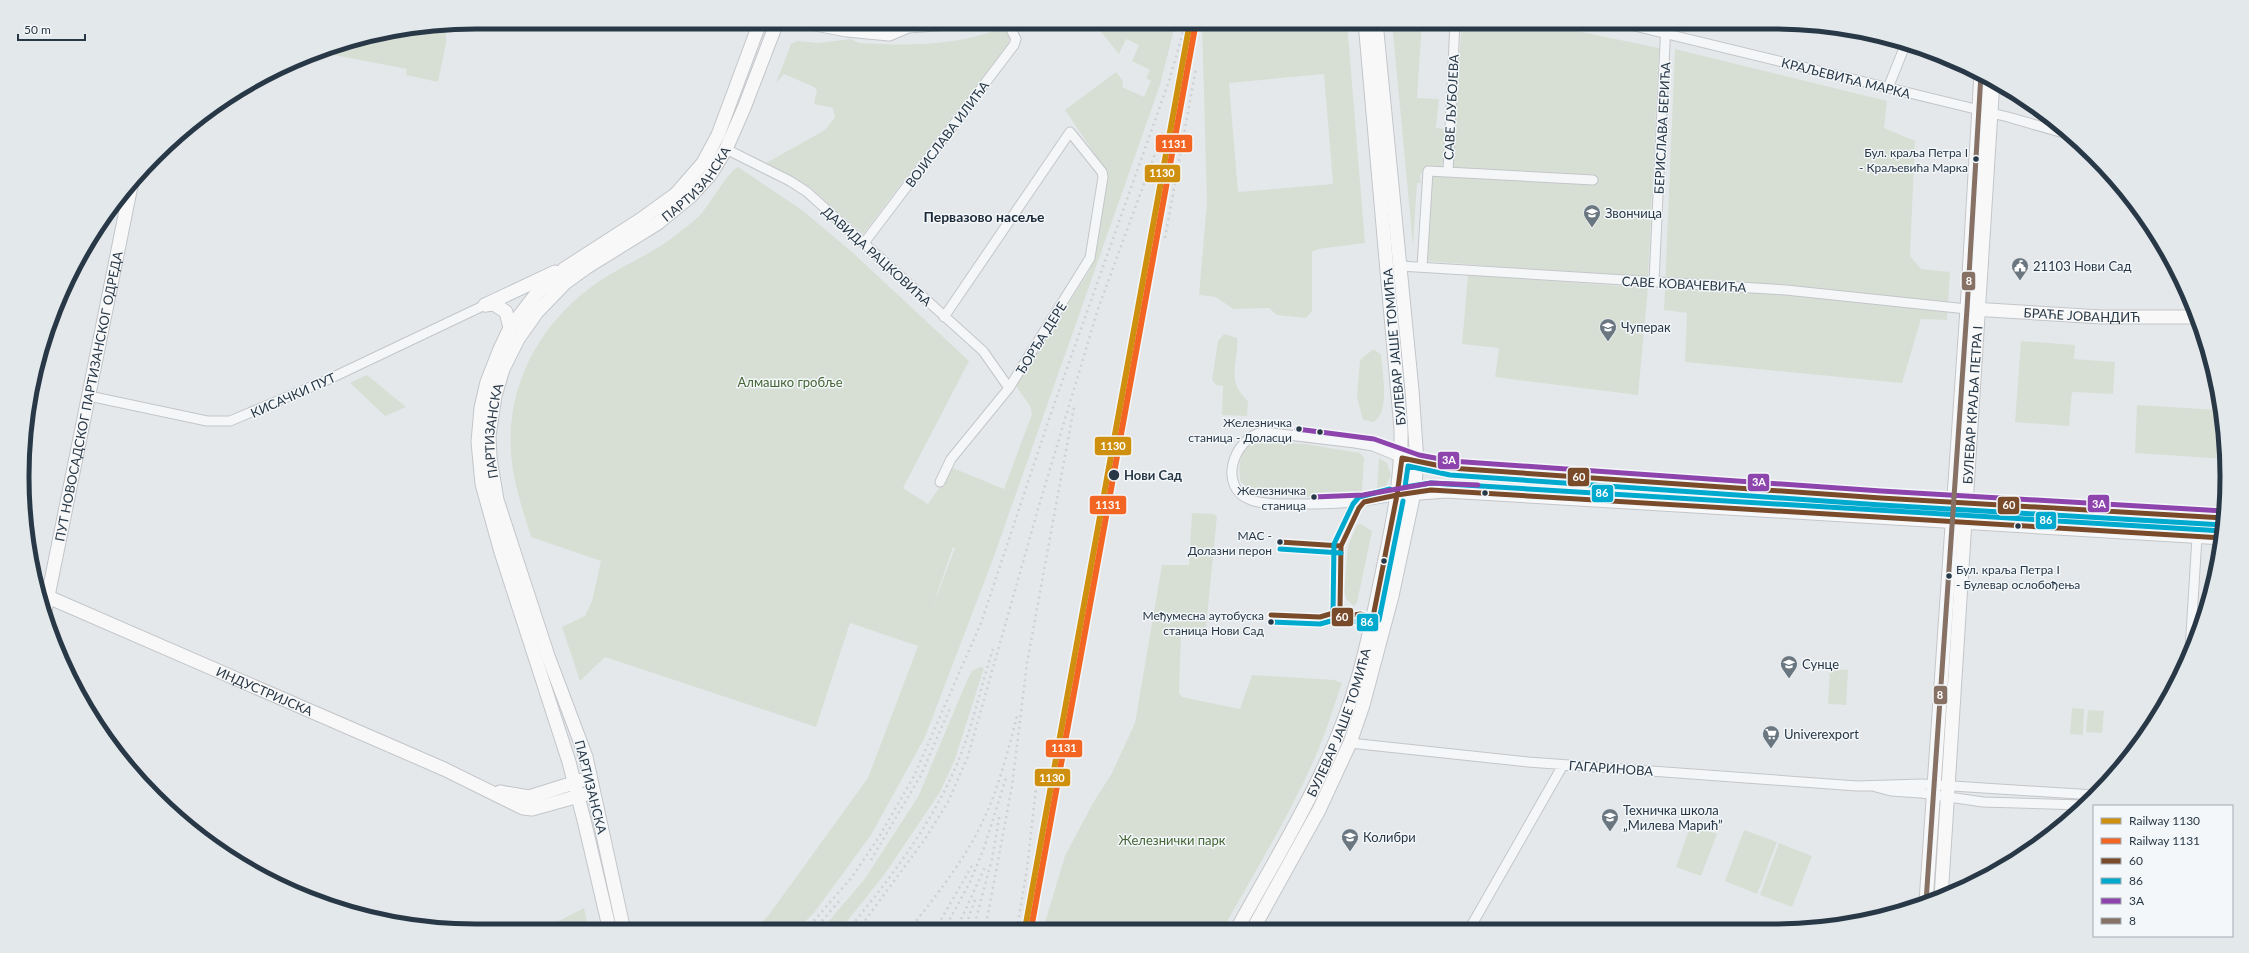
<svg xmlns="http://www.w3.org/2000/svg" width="2249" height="953" viewBox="0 0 2249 953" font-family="Lato,sans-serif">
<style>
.green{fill:#d7dfd5;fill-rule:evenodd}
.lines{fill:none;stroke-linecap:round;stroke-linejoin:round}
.street-casing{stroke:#c3c6c9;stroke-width:11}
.secondary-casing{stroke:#c3c6c9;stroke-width:15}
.street{stroke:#f5f6f7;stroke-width:9}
.secondary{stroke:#f8f8f9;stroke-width:13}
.rail{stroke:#ced0d2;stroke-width:2.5;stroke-dasharray:2 4;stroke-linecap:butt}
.bus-1-casing{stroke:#f3f7f9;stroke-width:8}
.bus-2-casing{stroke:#f3f7f9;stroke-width:8}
.bus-3-casing{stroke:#f3f7f9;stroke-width:8}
.bus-4-casing{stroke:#f3f7f9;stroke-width:8}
.bus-1{stroke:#7a4b2a;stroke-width:5}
.bus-2{stroke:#00a9ce;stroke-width:5}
.bus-3{stroke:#8e44ad;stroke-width:5}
.bus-4{stroke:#867164;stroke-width:5}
.rail-1-casing{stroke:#f3f7f9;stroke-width:9}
.rail-2-casing{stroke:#f3f7f9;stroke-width:9}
.rail-1{stroke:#ce900e;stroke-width:6}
.rail-2{stroke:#f26522;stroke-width:6}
.bus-dot{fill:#283847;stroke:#f3f7f9;stroke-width:1.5}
.labels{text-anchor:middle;stroke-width:3;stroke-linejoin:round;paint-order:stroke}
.bus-label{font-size:12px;fill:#283847;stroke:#f3f7f9;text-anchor:end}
.street-label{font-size:13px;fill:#283847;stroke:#f3f7f9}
.poi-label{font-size:13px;fill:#283847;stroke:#f3f7f9;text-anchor:start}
.park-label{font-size:13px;fill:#456534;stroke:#f3f7f9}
.stop-label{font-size:13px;font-weight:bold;fill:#283847;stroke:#f3f7f9;text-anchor:start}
.neighbourhood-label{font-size:14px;font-weight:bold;fill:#1b2938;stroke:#f3f7f9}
.rim{fill:none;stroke:#283847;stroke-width:5}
.line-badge{stroke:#f3f7f9;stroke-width:1.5}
.badge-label{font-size:11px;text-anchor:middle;font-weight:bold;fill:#fff}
</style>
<rect width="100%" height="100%" fill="#e5e8eb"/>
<path class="green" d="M1093,22H1176L1160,85L993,559L925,737L871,835L814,913L796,930H754L768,916L868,778L918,646L850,623L816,727L605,657L580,681L562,627L585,616L592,601L601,561L531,537C525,517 518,497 514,476C499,398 534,326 598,282C623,265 652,254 676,235C683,229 692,223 699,216C710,205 728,171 738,167L802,210L852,252L969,361L903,488L928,504L953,468L1004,489L1032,414L1030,406L1016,386L1088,273L1095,258L1108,174L1065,110L1116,72L1123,81L1122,87L1144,97L1151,81L1146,78L1150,70L1132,61L1139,45L1126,39L1119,54ZM953,547L955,548L932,609Z
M1202,22H1347L1365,243L1318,249L1312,252V311L1306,318L1277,315L1269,308L1233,309L1216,297L1199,295L1207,202ZM1324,74L1333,184L1238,192L1229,83Z
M1392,22H1422L1417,98L1439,99L1436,128L1446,129L1442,168L1425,167L1420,176L1421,183H1417L1413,246Z
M1462,22H1533L1659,48L1648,278L1425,261L1432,175L1450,176Z
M446,25V43L438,82L406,75L407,69L318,52C358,33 403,29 446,25Z
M1000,29L1006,31L1010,37L1008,44L863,234L811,188L766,163L825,130L835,117L833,108L814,104L817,90L814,87L784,74L776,83L791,44L797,41L818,43L851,39L859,43C906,46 955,46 1000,29Z
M1675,49L1887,101L1884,128L1915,141L1910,256L1921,269L1950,272L1947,320L1921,319L1902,383L1685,362L1687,313L1664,310Z
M1468,275L1648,288L1638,395L1495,377L1499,348L1462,344Z
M1224,334L1237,338C1239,363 1225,380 1248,401L1247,416L1222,415L1223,386L1216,385L1212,380L1218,341Z
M2021,341L2075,345L2074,359L2115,362L2113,394L2072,392L2069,426L2015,422Z
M1372,350H1375L1381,355C1382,372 1391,412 1373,422L1363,420L1357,397L1360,360Z
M367,375L406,407L385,416L350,383Z
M2137,405L2220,410L2226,447V459L2135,453Z
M1257,442L1305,444L1360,453L1364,458L1362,491C1355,503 1265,495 1251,490C1247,488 1244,485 1241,482C1237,466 1240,447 1257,442Z
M1379,458L1387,463L1391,475L1385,488L1377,492Z
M1192,513L1214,514L1217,516L1206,627L1203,631L1187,630L1181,635L1179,693L1182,697L1240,709L1252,675L1335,680L1342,683C1333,709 1325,735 1314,760C1288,818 1254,873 1223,929H1043L1065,856L1093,803L1112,773L1135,723L1162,565H1189Z
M1361,524L1372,531L1357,603L1354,606L1347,600L1344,592L1348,546L1357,525Z
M980,667L984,668L955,759L940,792L884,875L840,930H821L864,880L918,797L966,683L972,671Z
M1830,669L1848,670L1846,705L1828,704Z
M2072,708L2084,709L2083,735L2070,734Z
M2088,710L2104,711L2102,733L2086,732Z
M1691,824L1717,834L1701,876L1676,867Z
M1744,830L1777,842L1757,894L1725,881Z
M1779,843L1812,856L1792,907L1760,895Z
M584,908L589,931H539Z"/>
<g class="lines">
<g class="street-casing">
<path id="street" d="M1618,22L2008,117L2074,136
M1888,88L1906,43
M726,149L790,181L807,192L983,351L1009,388
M1448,172L1455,22
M864,243L1014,45L1016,39L1007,22
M1400,266L1786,290L1967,309
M1422,267L1428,171L1593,180
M1654,282L1666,22
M89,396L207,421H230L325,381L485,305
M940,482L951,459L1009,388L1090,258L1103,177L1102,172L1070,132L944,317
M1397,495C1363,503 1331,504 1297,504C1283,504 1265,505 1251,500C1217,488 1233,438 1263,432L1355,443L1373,446L1402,458
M2190,650L2197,537
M1350,743L1528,762L1857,786L1922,784L2094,795
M1876,787L1891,791L1921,793L1983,802L2084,805
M1470,928L1563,765"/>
</g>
<g class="secondary-casing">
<g id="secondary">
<path d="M805,22L847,30L889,34L908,26L964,22"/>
<path d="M485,305L555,272"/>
<path d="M485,305L494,304L506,312L510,328"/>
<path id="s1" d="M1972,309L2102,317H2196"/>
<path d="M1409,460L1450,468L1881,498L2224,518"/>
<path d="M1407,494L1446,491L2223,538"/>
<path id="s2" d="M48,597L444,769L523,808L532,809L586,794"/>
<path id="s3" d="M45,611L132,181"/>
<path d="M500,792L529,797L583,780"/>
<path id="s4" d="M1941,898L1993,80"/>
<path d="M1926,902L1967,309L1981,74"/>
<path id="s5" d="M1237,929C1281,849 1331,770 1357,681C1368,645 1375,607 1383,569C1393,523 1402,476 1401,429L1365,22"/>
<path d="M1253,929L1319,810L1350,743L1363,705L1392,596L1414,493L1417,462L1412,390L1376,22"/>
<path d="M610,931L584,820L569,762L501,552L482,484L478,442L481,408L487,382L500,349L510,328L537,293L564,269L640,220L676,194L703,163L718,135L760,22"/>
<path id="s6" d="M624,931L586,757L548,656L497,500L490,458L489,436L495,396L503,369L518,339L537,312L565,283L587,267L658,223L691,196L710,175L726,149L744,108L777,22"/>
</g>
</g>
<use href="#street" class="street"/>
<use href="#secondary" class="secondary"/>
<path class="rail" d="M1165,238L1196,68
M871,860L921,775L950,708
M1017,929L1027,868L1037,780
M806,930L852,877L879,837L914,776L981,623L1049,419L1169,81L1186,22
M814,930L842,898
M848,930C892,876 936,819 961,754C974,720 982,683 993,649
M858,930L925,839L948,802L968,756L1038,509L1098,309L1163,132
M909,930C934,898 961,865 979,829C997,794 1007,755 1017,716
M935,930L973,864
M944,930L970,882L984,848L1006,778
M956,930L986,865
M964,930L975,900
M973,930L992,859L1000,813
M985,930L1012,786L1027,663L1074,407"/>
<g class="bus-1-casing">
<path id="bus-1" d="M1397,495L1373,617L1360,614L1342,617L1340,611L1341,546L1359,508L1364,502Z
M1397,495L1402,458L1450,468L1881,498L2224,518
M1397,495L1431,490L2223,538
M1280,542L1341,546
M1271,615L1320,617L1340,611"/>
</g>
<g class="bus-2-casing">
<path id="bus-2" d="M1390,489L1359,497L1353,504L1334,544L1333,612L1339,623L1360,621L1374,624L1379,620L1403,501
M2223,531L1431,483L1405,487L1408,466L1450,475L1881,505L2223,525
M1280,549L1341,553
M1271,622L1320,624L1342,618"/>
</g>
<g class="bus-3-casing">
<path id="bus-3" d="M1297,429L1374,439L1419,455L1451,461L1881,491L2224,511
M1314,497L1363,495L1431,483L1478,485"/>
</g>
<g class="bus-4-casing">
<path id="bus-4" d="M1926,902L1967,309L1981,74"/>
</g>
<use href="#bus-1" class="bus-1"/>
<use href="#bus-2" class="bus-2"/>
<use href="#bus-3" class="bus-3"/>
<use href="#bus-4" class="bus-4"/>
<g class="rail-1-casing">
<path id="rail-1" d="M1025,929L1190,22"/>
</g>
<g class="rail-2-casing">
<path id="rail-2" d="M1031,929L1196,22"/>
</g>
<use href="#rail-1" class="rail-1"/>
<use href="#rail-2" class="rail-2"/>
</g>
<defs>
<g id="school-pin" transform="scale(0.9)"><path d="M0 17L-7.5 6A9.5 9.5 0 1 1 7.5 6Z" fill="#6a7680" stroke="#f3f7f9"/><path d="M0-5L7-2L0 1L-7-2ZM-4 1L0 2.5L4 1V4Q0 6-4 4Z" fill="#fff"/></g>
<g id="civic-pin" transform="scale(0.9)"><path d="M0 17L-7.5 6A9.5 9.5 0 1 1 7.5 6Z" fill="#6a7680" stroke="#f3f7f9"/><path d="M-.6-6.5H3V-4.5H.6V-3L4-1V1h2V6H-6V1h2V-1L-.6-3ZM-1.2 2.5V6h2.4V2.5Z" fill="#fff"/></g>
<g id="supermarket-pin" transform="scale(0.9)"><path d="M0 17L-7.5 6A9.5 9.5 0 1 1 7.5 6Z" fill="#6a7680" stroke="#f3f7f9"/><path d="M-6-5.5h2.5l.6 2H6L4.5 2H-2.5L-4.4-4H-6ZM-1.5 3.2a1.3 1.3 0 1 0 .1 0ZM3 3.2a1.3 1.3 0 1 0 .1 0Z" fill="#fff"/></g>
</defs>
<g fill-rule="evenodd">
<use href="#school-pin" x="1592" y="213"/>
<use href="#civic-pin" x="2020" y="266"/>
<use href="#school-pin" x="1608" y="327"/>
<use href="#school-pin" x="1789" y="664"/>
<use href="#supermarket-pin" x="1771" y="734"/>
<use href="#school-pin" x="1610" y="817"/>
<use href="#school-pin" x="1350" y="837"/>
</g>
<g class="bus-dot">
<circle cx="1976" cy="159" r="3.5"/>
<circle cx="1299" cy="429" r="3.5"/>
<circle cx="1320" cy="432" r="3.5"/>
<circle cx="1114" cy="475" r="6"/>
<circle cx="1485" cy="493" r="3.5"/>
<circle cx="1314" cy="497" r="3.5"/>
<circle cx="2018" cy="526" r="3.5"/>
<circle cx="1280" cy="542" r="3.5"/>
<circle cx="1384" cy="561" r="3.5"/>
<circle cx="1949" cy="576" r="3.5"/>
<circle cx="1271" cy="622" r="3.5"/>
</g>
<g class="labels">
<g class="bus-label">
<text x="1968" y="157">Бул. краља Петра I<tspan x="1968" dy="15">- Краљевића Марка</tspan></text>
<text x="1292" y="427">Железничка<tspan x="1292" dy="15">станица - Доласци</tspan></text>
<text x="1306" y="495">Железничка<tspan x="1306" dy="15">станица</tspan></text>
<text x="1272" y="540">МАС -<tspan x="1272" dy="15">Долазни перон</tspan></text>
<text x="1956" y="574" text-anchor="start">Бул. краља Петра I<tspan x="1956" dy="15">- Булевар ослобођења</tspan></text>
<text x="1264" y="620">Међумесна аутобуска<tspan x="1264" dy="15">станица Нови Сад</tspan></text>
</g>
<g class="street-label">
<text transform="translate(1846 78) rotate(14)" y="5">КРАЉЕВИЋА МАРКА</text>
<text transform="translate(1451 107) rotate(-87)" y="5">САВЕ ЉУБОЈЕВА</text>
<text transform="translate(1662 128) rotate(-87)" y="5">БЕРИСЛАВА БЕРИЋА</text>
<text transform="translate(947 134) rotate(-53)" y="5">ВОЈИСЛАВА ИЛИЋА</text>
<text dy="5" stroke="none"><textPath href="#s6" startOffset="856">ПАРТИЗАНСКА</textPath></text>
<text transform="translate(877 256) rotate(42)" y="5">ДАВИДА РАЦКОВИЋА</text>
<text transform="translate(1684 284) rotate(3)" y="5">САВЕ КОВАЧЕВИЋА</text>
<text dy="5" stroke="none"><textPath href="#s1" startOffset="110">БРАЋЕ ЈОВАНДИЋ</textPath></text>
<text transform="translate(1041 338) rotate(-58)" y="5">ЂОРЂА ДЕРЕ</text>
<text transform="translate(1394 347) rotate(-95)" y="5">БУЛЕВАР ЈАШЕ ТОМИЋА</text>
<text transform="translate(293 395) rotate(-24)" y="5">КИСАЧКИ ПУТ</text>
<text dy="5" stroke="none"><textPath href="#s3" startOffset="219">ПУТ НОВОСАДСКОГ ПАРТИЗАНСКОГ ОДРЕДА</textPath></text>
<text dy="5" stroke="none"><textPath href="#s4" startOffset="494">БУЛЕВАР КРАЉА ПЕТРА I</textPath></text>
<text dy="5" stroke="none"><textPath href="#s6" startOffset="520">ПАРТИЗАНСКА</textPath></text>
<text dy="5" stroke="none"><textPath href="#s2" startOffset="236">ИНДУСТРИЈСКА</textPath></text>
<text dy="5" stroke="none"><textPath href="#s5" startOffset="231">БУЛЕВАР ЈАШЕ ТОМИЋА</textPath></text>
<text transform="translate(1611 768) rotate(4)" y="5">ГАГАРИНОВА</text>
<text transform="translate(591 787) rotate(76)" y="5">ПАРТИЗАНСКА</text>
</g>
<g class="poi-label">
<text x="1605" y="218">Звончица</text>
<text x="2033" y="271">21103 Нови Сад</text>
<text x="1621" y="332">Чуперак</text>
<text x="1802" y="669">Сунце</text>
<text x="1784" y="739">Univerexport</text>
<text x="1623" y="815">Техничка школа<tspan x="1623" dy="15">„Милева Марић”</tspan></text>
<text x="1363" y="842">Колибри</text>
</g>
<g class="park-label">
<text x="790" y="387">Алмашко гробље</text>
<text x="1172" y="845">Железнички парк</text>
</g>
<g class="stop-label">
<text x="1124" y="480">Нови Сад</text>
</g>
<g class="neighbourhood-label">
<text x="984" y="222">Первазово насеље</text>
</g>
</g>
<path d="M0 0H2249V953H0ZM476 29H1773A447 447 0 0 1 2220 476V477A447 447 0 0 1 1773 924H476A447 447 0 0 1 29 477V476A447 447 0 0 1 476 29Z" fill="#e3e8eb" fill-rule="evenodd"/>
<path class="rim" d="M476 29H1773A447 447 0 0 1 2220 476V477A447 447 0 0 1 1773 924H476A447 447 0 0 1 29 477V476A447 447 0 0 1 476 29Z"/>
<g class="line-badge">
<rect x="1155" y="134" width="38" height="19" rx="4" fill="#f26522"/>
<rect x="1144" y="164" width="37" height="19" rx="4" fill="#ce900e"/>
<rect x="1961" y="271" width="15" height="20" rx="4" fill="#867164"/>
<rect x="1094" y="436" width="38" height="20" rx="4" fill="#ce900e"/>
<rect x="1437" y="451" width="23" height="19" rx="4" fill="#8e44ad"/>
<rect x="1567" y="467" width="23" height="20" rx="4" fill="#7a4b2a"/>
<rect x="1747" y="473" width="23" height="19" rx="4" fill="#8e44ad"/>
<rect x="1591" y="484" width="23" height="19" rx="4" fill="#00a9ce"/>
<rect x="2087" y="494" width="23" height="19" rx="4" fill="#8e44ad"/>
<rect x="1089" y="495" width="38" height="20" rx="4" fill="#f26522"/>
<rect x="1997" y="496" width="23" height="19" rx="4" fill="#7a4b2a"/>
<rect x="2035" y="511" width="22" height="19" rx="4" fill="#00a9ce"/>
<rect x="1331" y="607" width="23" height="20" rx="4" fill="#7a4b2a"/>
<rect x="1356" y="613" width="23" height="19" rx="4" fill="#00a9ce"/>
<rect x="1933" y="685" width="15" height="20" rx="4" fill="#867164"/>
<rect x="1045" y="739" width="38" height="19" rx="4" fill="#f26522"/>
<rect x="1034" y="768" width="37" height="19" rx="4" fill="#ce900e"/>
</g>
<g class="badge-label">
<text x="1174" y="148">1131</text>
<text x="1162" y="177">1130</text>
<text x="1969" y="285">8</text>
<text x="1113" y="450">1130</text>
<text x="1449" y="464">3A</text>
<text x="1579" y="481">60</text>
<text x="1759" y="486">3A</text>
<text x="1602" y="497">86</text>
<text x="2099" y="508">3A</text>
<text x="1108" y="509">1131</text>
<text x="2009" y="509">60</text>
<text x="2046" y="524">86</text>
<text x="1342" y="621">60</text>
<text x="1367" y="626">86</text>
<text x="1940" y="699">8</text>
<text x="1064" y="752">1131</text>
<text x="1052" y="782">1130</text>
</g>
<rect x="2093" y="805" width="140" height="132" fill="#f3f7f9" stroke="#a2abb2"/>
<rect x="2101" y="818" width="20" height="6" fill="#ce900e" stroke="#a2abb2"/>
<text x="2129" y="825" font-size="12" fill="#283847">Railway 1130</text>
<rect x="2101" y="838" width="20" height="6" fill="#f26522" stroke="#a2abb2"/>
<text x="2129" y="845" font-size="12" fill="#283847">Railway 1131</text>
<rect x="2101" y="858" width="20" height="6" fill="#7a4b2a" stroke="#a2abb2"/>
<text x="2129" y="865" font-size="12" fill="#283847">60</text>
<rect x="2101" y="878" width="20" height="6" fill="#00a9ce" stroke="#a2abb2"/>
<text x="2129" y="885" font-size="12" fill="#283847">86</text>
<rect x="2101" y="898" width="20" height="6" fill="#8e44ad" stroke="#a2abb2"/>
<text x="2129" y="905" font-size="12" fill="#283847">3A</text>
<rect x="2101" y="918" width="20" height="6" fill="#867164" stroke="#a2abb2"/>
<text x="2129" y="925" font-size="12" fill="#283847">8</text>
<path d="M18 34v6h67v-6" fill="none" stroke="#283847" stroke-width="2"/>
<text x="24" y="34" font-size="12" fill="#283847" stroke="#f3f7f9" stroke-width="3" paint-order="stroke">50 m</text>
</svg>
